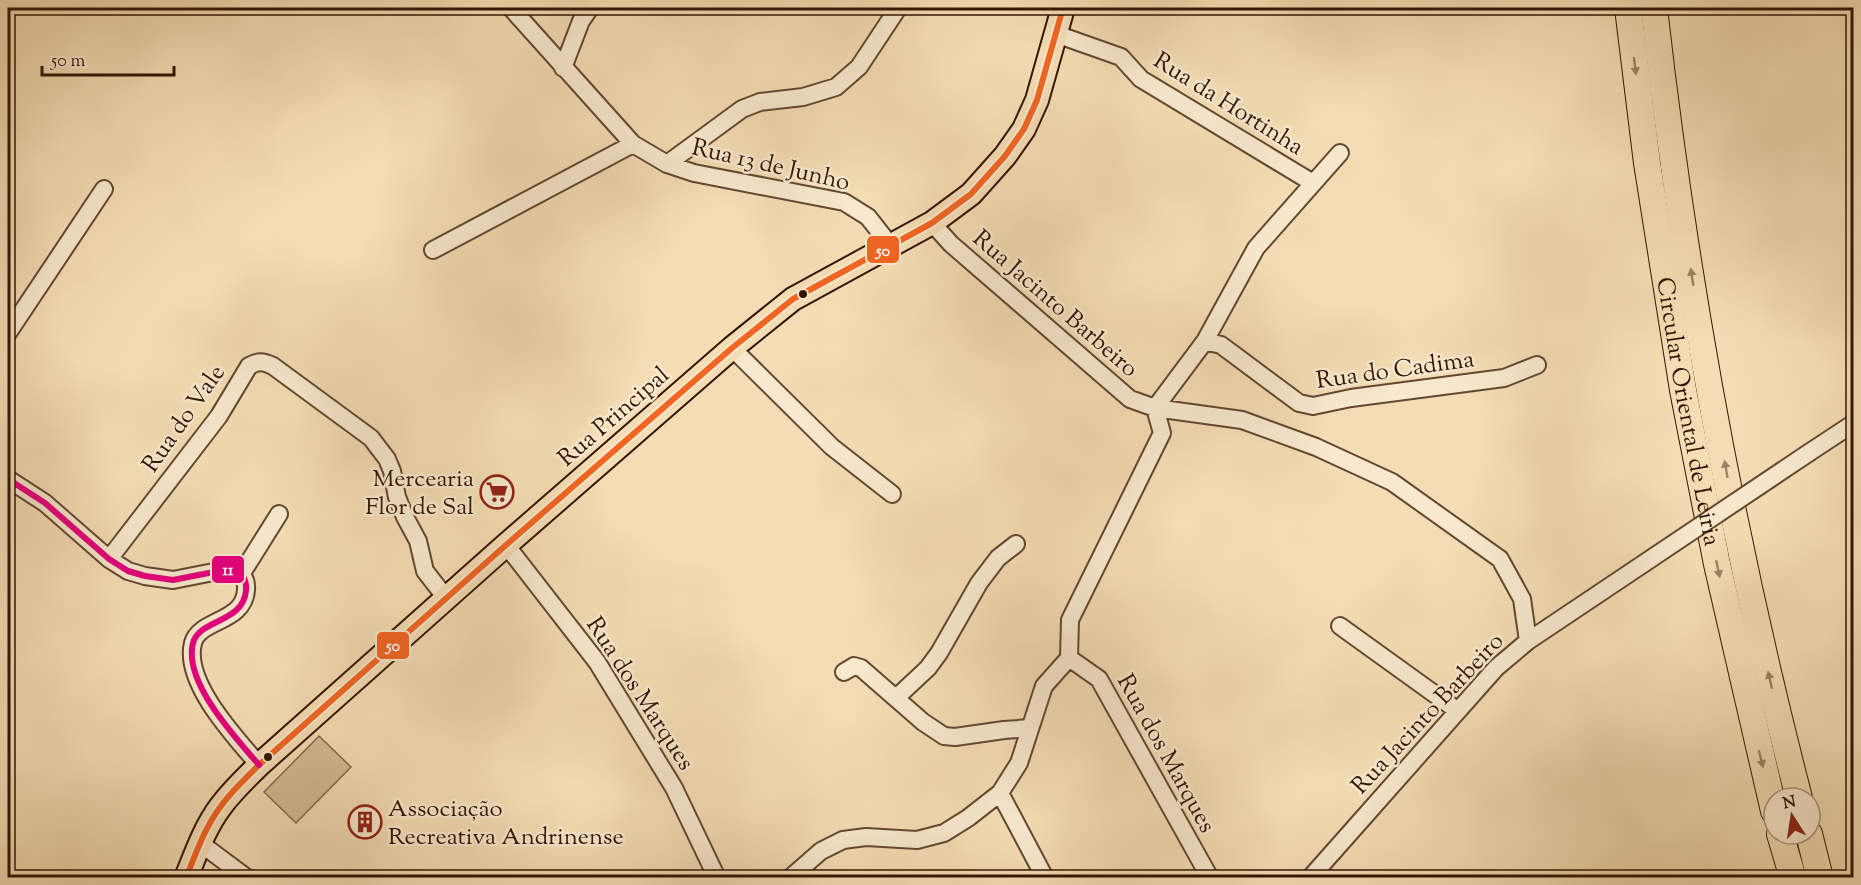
<svg xmlns="http://www.w3.org/2000/svg" width="1861" height="885" viewBox="0 0 1861 885" font-family="'Sorts Mill Goudy',serif">
<style>
.green{fill:#d3bb96;stroke:#83684e;stroke-width:1.5}
.lines{fill:none;stroke-linecap:round;stroke-linejoin:round}
.minor-casing{stroke:#634731;stroke-width:20}
.major-casing{stroke:#331505;stroke-width:26}
.highway-casing{stroke:#331505;stroke-width:28}
.minor{stroke:#f8e9ce;stroke-width:16}
.major{stroke:#f4ddb4;stroke-width:22}
.highway{stroke:#f4ddb4;stroke-width:26}
.minor-bridge-casing{stroke:#634731;stroke-width:20;stroke-linecap:butt}
.minor-bridge{stroke:#f8e9ce;stroke-width:16}
.bus-1-casing{stroke:#f8e9ce;stroke-width:10}
.bus-2-casing{stroke:#f8e9ce;stroke-width:10}
.bus-1{stroke:#f26522;stroke-width:6}
.bus-2{stroke:#e5007d;stroke-width:6}
.oneway{fill:#9d8365}
.bus-dot{fill:#331505;stroke:#f8e9ce;stroke-width:2}
.labels{text-anchor:middle;stroke-width:5;stroke-linejoin:round;paint-order:stroke}
.street-label{font-size:24px;fill:#331505;stroke:#f8e9ce}
.poi-label{font-size:24px;fill:#331505;stroke:#f8e9ce;text-anchor:end}
.line-badge{stroke:#f8e9ce;stroke-width:2}
.badge-label{font-size:16px;text-anchor:middle;font-weight:bold;fill:#fff}
</style>
<rect width="100%" height="100%" fill="#f4ddb4"/>
<filter id="stains"><feTurbulence type="fractalNoise" baseFrequency=".00333" numOctaves="4"/><feColorMatrix values="0 0 0 0 .2 0 0 0 0 .09 0 0 0 0 .02 0 0 0 .5 -.17"/></filter>
<radialGradient id="worn" r=".72"><stop offset=".6" stop-color="#630" stop-opacity="0"/><stop offset="1" stop-color="#630" stop-opacity=".3"/></radialGradient>
<path class="green" d="M319,736L351,767L296,823L264,792Z"/>
<g class="lines">
<g class="minor-casing">
<path id="minor" d="M511,8L633,144L667,164L694,173L844,202L868,217L890,245
M1056,34L1121,57L1141,79L1313,183
M563,68L581,21L590,8
M667,164L742,109L760,102L803,97L836,87L859,67L898,8
M932,223L951,244L1130,399L1155,408L1242,420L1316,447L1392,482L1500,559L1522,599L1528,641L1496,668L1310,878
M433,250L633,144
M8,333L104,189
M1205,341L1221,345L1299,403L1313,406L1351,398L1504,378L1537,365
M732,348L832,447L892,494
M1810,452L1854,423
M8,479L45,503L109,559L128,571L145,576L173,580L234,568C242,573 247,580 246,590C244,623 199,619 193,643C183,682 235,737 259,765
M506,545L597,662L674,788L717,878
M109,559L219,416L249,366C258,361 263,361 273,366L371,438L387,459L392,471L397,497L405,517L418,541L425,571L446,598
M242,573L279,514
M1340,626L1458,711
M1528,641L1643,564
M1069,658L1070,620L1162,433L1155,408L1205,341L1256,248L1340,153
M844,672L854,666L861,668L923,722L944,736L955,737L1004,730L1030,728
M897,697L928,668L939,653L979,583L998,558L1016,544
M1000,793L1045,878
M200,843L247,878
M790,878L821,851L843,840L866,837L917,840L944,833L968,818L1000,793L1019,763L1044,686L1069,658L1099,679L1210,878"/>
</g>
<g class="major-casing">
<path id="major" d="M186,878C196,853 205,827 221,806C232,791 246,778 259,765L506,545L732,348L793,299L932,223L971,194L1005,156L1024,129L1037,100L1063,8"/>
</g>
<g class="highway-casing">
<g id="highway">
<path id="s1" d="M1628,8L1647,163L1683,390L1717,564L1774,811"/>
<path d="M1654,8C1684,274 1732,539 1799,798"/>
<path d="M1780,834L1793,878"/>
<path d="M1809,834L1820,878"/>
</g>
</g>
<use href="#minor" class="minor"/>
<use href="#major" class="major"/>
<use href="#highway" class="highway"/>
<g class="minor-bridge-casing">
<path id="minor-bridge" d="M1643,564L1810,452"/>
</g>
<use href="#minor-bridge" class="minor-bridge"/>
<g class="bus-1-casing">
<path id="bus-1" d="M186,878C196,853 205,827 221,806C232,791 246,778 259,765L506,545L732,348L793,299L932,223L971,194L1005,156L1024,129L1037,100L1063,8"/>
</g>
<g class="bus-2-casing">
<path id="bus-2" d="M8,479L45,503L109,559L128,571L145,576L173,580L234,568C242,573 247,580 246,590C244,623 199,619 193,643C183,682 235,737 259,765"/>
</g>
<use href="#bus-1" class="bus-1"/>
<use href="#bus-2" class="bus-2"/>
</g>
<defs><path id="oneway-solid" d="M-6-.8H1V-3.2L6.5 0L1 3.2V.8H-6Z" transform="scale(1.5)"/></defs>
<g class="oneway">
<use href="#oneway-solid" transform="translate(1635 66) rotate(83)"/>
<use href="#oneway-solid" transform="translate(1692 277) rotate(-99)"/>
<use href="#oneway-solid" transform="translate(1726 469) rotate(-100)"/>
<use href="#oneway-solid" transform="translate(1718 569) rotate(78)"/>
<use href="#oneway-solid" transform="translate(1770 680) rotate(-103)"/>
<use href="#oneway-solid" transform="translate(1761 759) rotate(76)"/>
</g>
<defs>
<g id="supermarket-ring" transform="scale(1.725)"><circle r="9.5" fill="#f8e9ce" stroke="#8f2418" stroke-width="1.5"/><path d="M-6-5.5h2.5l.6 2H6L4.5 2H-2.5L-4.4-4H-6ZM-1.5 3.2a1.3 1.3 0 1 0 .1 0ZM3 3.2a1.3 1.3 0 1 0 .1 0Z" fill="#8f2418"/></g>
<g id="building-ring" transform="scale(1.725)"><circle r="9.5" fill="#f8e9ce" stroke="#8f2418" stroke-width="1.5"/><path d="M-4-6H4V6H1V3H-1V6H-4ZM-2.5-4.3h1.7v1.8h-1.7ZM.8-4.3h1.7v1.8H.8ZM-2.5-1h1.7V.8h-1.7ZM.8-1h1.7V.8H.8Z" fill="#8f2418"/></g>
</defs>
<g fill-rule="evenodd">
<use href="#supermarket-ring" x="497" y="492"/>
<use href="#building-ring" x="365" y="822"/>
</g>
<g class="bus-dot">
<circle cx="803" cy="294" r="5"/>
<circle cx="268" cy="757" r="5"/>
</g>
<g class="labels">
<g class="street-label">
<text transform="translate(1229 103) rotate(32)" y="8">Rua da Hortinha</text>
<text transform="translate(771 164) rotate(13)" y="8">Rua 13 de Junho</text>
<text transform="translate(1056 303) rotate(41)" y="8">Rua Jacinto Barbeiro</text>
<text transform="translate(1395 369) rotate(-8)" y="8">Rua do Cadima</text>
<text dy="8" stroke="none"><textPath href="#s1" startOffset="408">Circular Oriental de Leiria</textPath></text>
<text transform="translate(613 416) rotate(-41)" y="8">Rua Principal</text>
<text transform="translate(183 418) rotate(-55)" y="8">Rua do Vale</text>
<text transform="translate(641 693) rotate(57)" y="8">Rua dos Marques</text>
<text transform="translate(1427 713) rotate(-47)" y="8">Rua Jacinto Barbeiro</text>
<text transform="translate(1167 753) rotate(61)" y="8">Rua dos Marques</text>
</g>
<g class="poi-label">
<text x="474" y="486">Mercearia<tspan x="474" dy="28">Flor de Sal</tspan></text>
<text x="388" y="816" text-anchor="start">Associação<tspan x="388" dy="28">Recreativa Andrinense</tspan></text>
</g>
</g>
<g class="line-badge">
<rect x="866" y="235" width="34" height="29" rx="6" fill="#f26522"/>
<rect x="211" y="555" width="34" height="29" rx="6" fill="#e5007d"/>
<rect x="376" y="631" width="34" height="29" rx="6" fill="#f26522"/>
</g>
<g class="badge-label">
<text x="883" y="256">50</text>
<text x="228" y="575">11</text>
<text x="393" y="651">50</text>
</g>
<rect width="1861" height="885" fill="none" stroke="#f4ddb4" stroke-width="30"/>
<rect x="9" y="9" width="1843" height="867" fill="none" stroke="#331505" stroke-width="3"/>
<rect x="15" y="15" width="1831" height="855" fill="none" stroke="#331505" stroke-width="1.5"/>
<g transform="translate(1792 816) rotate(348)"><circle r="28" fill="#f8e9ce" stroke="#a9947e" stroke-width="1.5"/>
<path d="M0-4.5L10 22L0 15L-10 22Z" fill="#8f2418"/>
<text y="-9" font-size="16" font-weight="bold" text-anchor="middle" fill="#331505">N</text>
</g>
<path d="M42 66v9h132v-9" fill="none" stroke="#331505" stroke-width="3"/>
<text x="51" y="66" font-size="18" fill="#331505" stroke="#f8e9ce" stroke-width="4.5" paint-order="stroke">50 m</text>
<rect width="100%" height="100%" filter="url(#stains)"/>
<rect width="100%" height="100%" fill="url(#worn)"/>
</svg>
